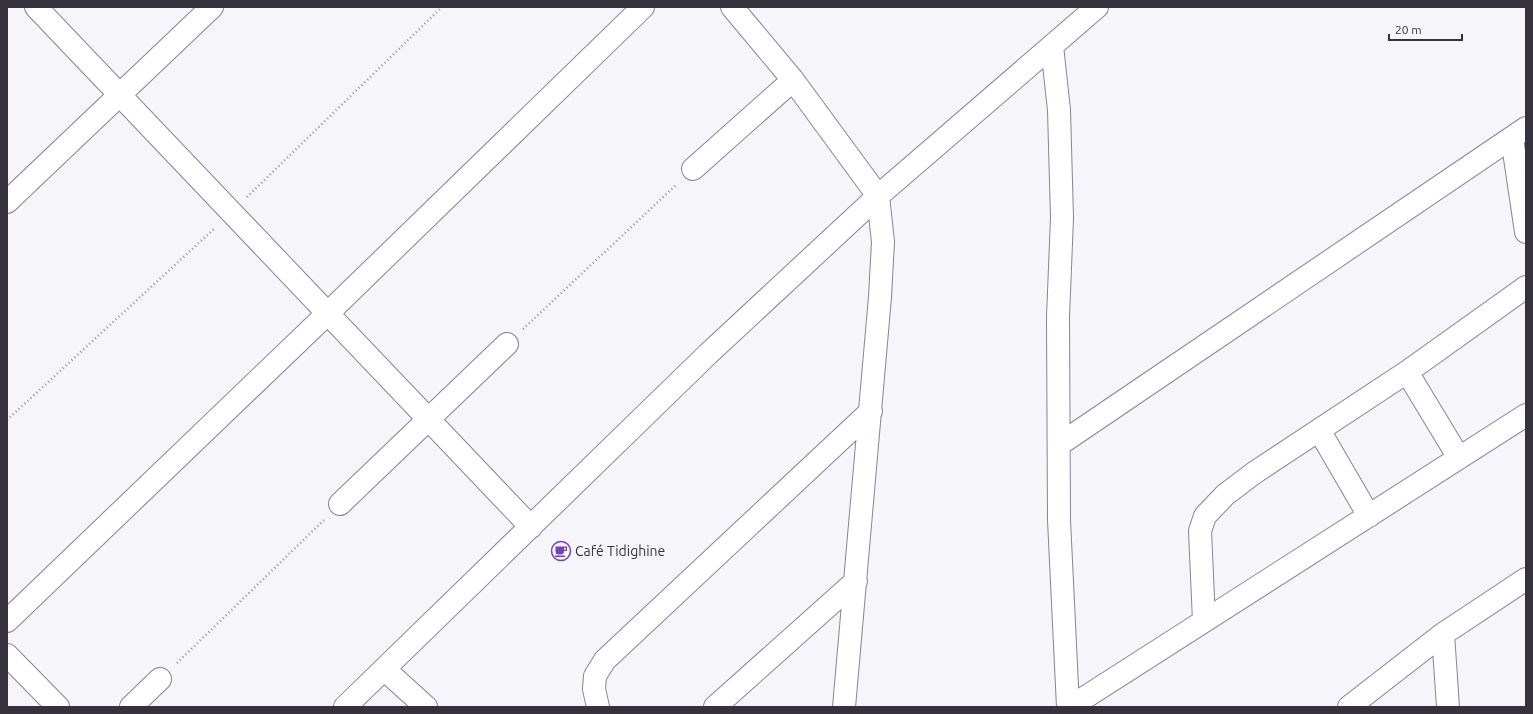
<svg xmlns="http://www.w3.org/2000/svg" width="1533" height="714" viewBox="0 0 1533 714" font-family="Ubuntu,sans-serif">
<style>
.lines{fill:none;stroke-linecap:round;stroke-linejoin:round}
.minor-casing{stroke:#89819a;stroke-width:24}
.path{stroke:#918f97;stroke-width:2.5;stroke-dasharray:1 3;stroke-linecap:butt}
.minor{stroke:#fff;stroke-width:22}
.labels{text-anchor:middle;stroke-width:3;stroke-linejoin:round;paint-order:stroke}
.poi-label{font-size:14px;fill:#35323d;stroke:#f6f5fa;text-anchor:start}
</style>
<rect width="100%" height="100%" fill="#f6f5fa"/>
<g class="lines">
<g class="minor-casing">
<path id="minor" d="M36,7L531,527
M732,7L793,80L878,196L883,242L880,297L844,707
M1052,46L1059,110L1062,218L1058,317L1059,520L1068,707
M1512,138L1526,232
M693,169L793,80
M7,202L212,7
M1407,372L1459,458
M1319,430L1369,516
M1060,444L1526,128
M340,504L507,344
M7,621L327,314L643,7
M1204,621L1200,531L1205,516L1225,495L1254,473L1407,372L1526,287
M1443,634L1448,707
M7,655L58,707
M384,669L426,707
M131,707L160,679
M345,707L708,354L878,196L1097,7
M598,707L594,689L595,676L605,660L871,411
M715,707L856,581
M1070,707L1526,415
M1349,707L1443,634L1526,579"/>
</g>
<path class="path" d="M247,197L442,7
M523,329L677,184
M7,420L215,228
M177,663L324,520"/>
<use href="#minor" class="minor"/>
</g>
<defs>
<g id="cafe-ring" transform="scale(1)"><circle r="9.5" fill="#f6f5fa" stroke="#7642ba" stroke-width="1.5"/><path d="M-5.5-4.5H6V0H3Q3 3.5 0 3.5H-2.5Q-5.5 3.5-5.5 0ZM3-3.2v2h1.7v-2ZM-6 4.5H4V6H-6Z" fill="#7642ba"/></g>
</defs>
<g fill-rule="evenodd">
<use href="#cafe-ring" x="561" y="551"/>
</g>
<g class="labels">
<g class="poi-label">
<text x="575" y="556">Café Tidighine</text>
</g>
</g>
<rect width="1533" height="714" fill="none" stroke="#35323d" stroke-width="16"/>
<path d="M1389 34v6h73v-6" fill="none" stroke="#35323d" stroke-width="2"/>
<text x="1395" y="34" font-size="12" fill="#35323d" stroke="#f6f5fa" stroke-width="3" paint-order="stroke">20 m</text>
</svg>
